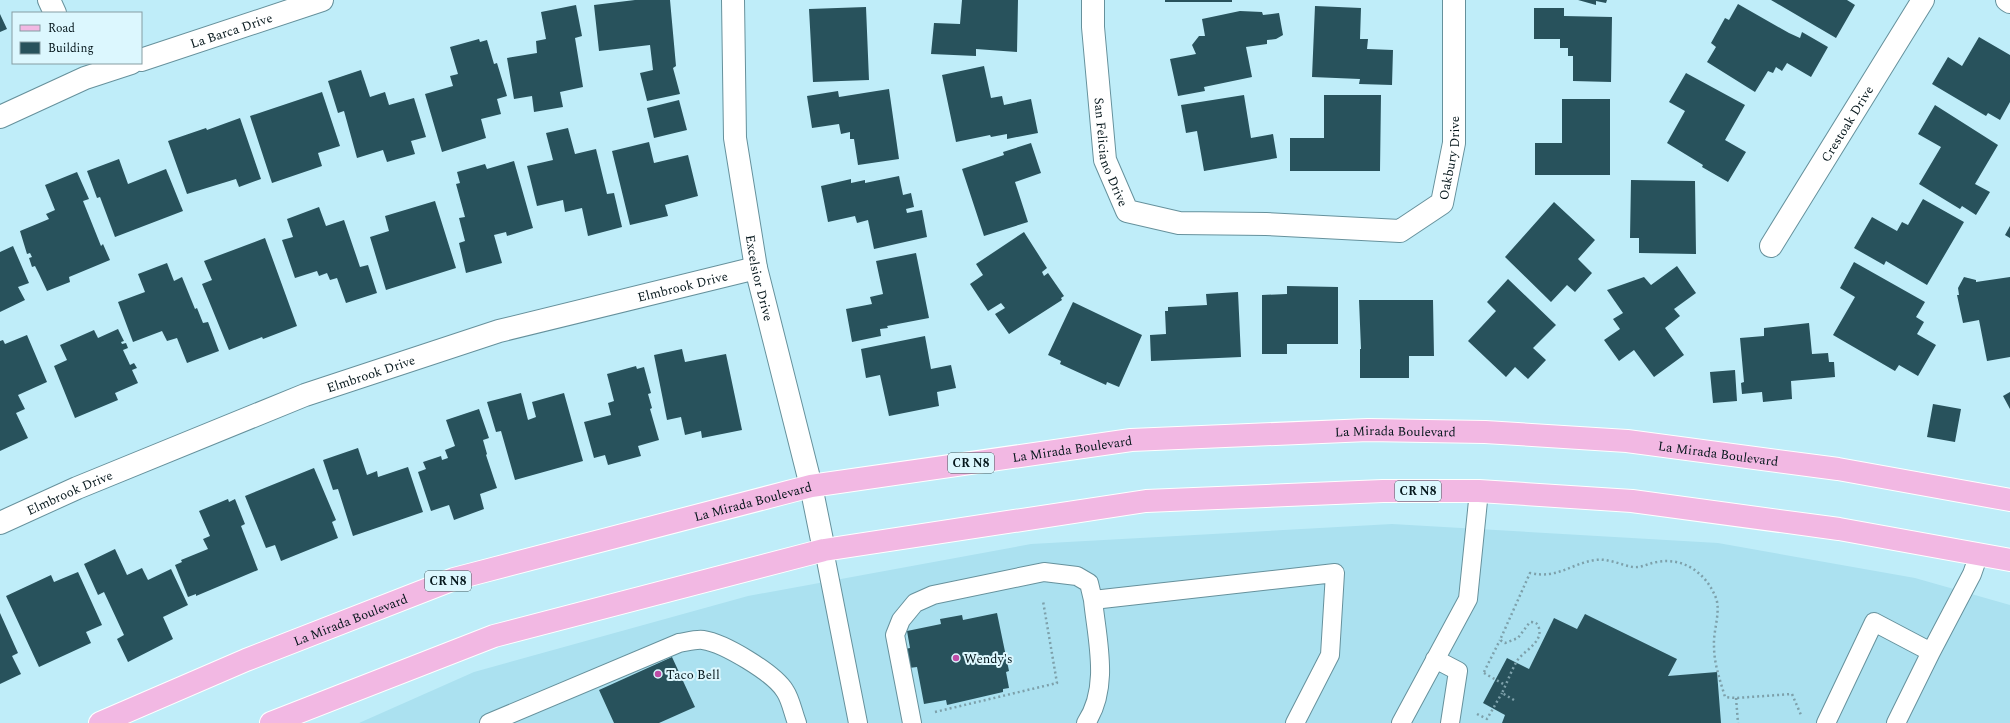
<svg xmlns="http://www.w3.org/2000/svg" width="2010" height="723" viewBox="0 0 2010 723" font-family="Spectral,serif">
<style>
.built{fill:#abe1f0}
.building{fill:#28525c}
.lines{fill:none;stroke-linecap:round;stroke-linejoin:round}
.service-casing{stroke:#66919c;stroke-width:20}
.minor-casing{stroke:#66919c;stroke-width:24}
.primary-casing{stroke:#fff;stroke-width:24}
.path{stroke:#7da0aa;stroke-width:2.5;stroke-dasharray:2 3;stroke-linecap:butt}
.service{stroke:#fff;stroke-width:18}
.minor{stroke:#fff;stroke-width:22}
.primary{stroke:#f2b8e3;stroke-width:22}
.poi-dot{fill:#bf4ca6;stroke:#dcf7fe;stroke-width:1.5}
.labels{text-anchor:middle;stroke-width:4;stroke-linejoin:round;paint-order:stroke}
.shield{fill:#dcf7fe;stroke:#465a5f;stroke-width:1}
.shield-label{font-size:12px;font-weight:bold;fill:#05161b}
.street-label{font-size:13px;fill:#05161b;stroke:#dcf7fe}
.poi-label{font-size:13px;fill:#05161b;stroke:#dcf7fe;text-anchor:start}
</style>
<rect width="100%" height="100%" fill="#bfedf9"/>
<path class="built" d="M1392,524L1718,543L1915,578L2010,605V723H359L474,672L748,596L1031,544Z"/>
<path class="building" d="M635,0H670L676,66L673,68L680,94L647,101L640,73L653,70L650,45L599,51L594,5Z
M962,0H1018L1017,52L976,49V56L931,54L934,23L960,24Z
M1165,0H1232V2H1165Z
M1578,0H1607L1606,3L1596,1V5Z
M1771,0H1847L1855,5L1836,38Z
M1738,4L1789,33L1800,38L1802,32L1828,47L1811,77L1787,63L1782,71L1776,67L1773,73L1768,71L1755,92L1707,62L1716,47L1711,43L1725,18L1729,20Z
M576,5L582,36L575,38L583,87L560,92L563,107L534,112L532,96L514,99L507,58L537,53L536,41L546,39L541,12Z
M1315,6L1361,8L1360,39H1368L1367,49L1393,50L1392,85L1359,84L1360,79L1312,77Z
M866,7L869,80L813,82L809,9Z
M1534,8H1564V16L1612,17L1611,82L1573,81V56H1568V48H1560V39H1534Z
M1240,11L1262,12L1263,15L1279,13L1283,35L1276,39L1267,40V44L1246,47L1252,77L1204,87L1205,91L1178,96L1170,59L1196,54L1192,45L1199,36H1205L1202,19Z
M0,14L7,29L0,32Z
M1979,37L2010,55V102L2000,120L1988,113L1986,116L1932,84L1948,57L1962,66Z
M479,39L480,42L487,40L494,64L497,63L507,96L497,99L501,114L481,119L486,138L442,152L425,94L453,86L450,76L458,74L450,47Z
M984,66L991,98L1002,96L1004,105L1031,99L1038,133L1007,139V134L991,137L990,135L956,142L942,75Z
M361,70L370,97L385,92L389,105L414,98L426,137L411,141L415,154L387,162L383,150L357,158L344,111L338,113L328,81Z
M1686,73L1745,105L1725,140L1746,152L1728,182L1702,167L1703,165L1667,143L1685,111L1669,102Z
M889,89L899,159L858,165L854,139H850V132L841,134L839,124L812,128L807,96L838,91L839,97Z
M322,92L340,146L318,153L322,166L272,183L250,116Z
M1244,95L1251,138L1273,134L1277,158L1204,171L1197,131L1186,133L1181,105Z
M1324,95H1381L1380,171H1290V138H1324Z
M1562,99H1610V175H1535V143H1562Z
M679,100L687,130L654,138L647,108Z
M1935,105L1998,145L1975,184L1990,192L1976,215L1962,206L1960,209L1919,184L1941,147L1918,134Z
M240,118L261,179L239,187L236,179L187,194L168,141L206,128L207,130Z
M568,128L575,154L596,149L607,194L614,193L622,227L588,236L582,208L565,212L563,200L537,206L527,166L553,160L546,133Z
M649,142L654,163L688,155L698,196L665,205L668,216L630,225L612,151Z
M1031,143L1041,173L1015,182L1028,222L984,236L962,169L1004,155L1003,152Z
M119,159L128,184L166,169L183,211L115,237L100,197L97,198L87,171Z
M514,161L533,228L507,236L506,232L494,235L502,263L466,273L459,243L465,241L459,218L465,217L456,184L460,183L457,172L485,164L487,169Z
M77,172L89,199L83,201L101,246L103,244L110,260L69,277L70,282L47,291L39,274L35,266L32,267L29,258L32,257L30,253L27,254L20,231L49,219L46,214L55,210L45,185Z
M899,176L903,195L911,193L914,207L906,209L907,213L922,210L927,237L874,249L868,220L857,223L855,216L828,222L821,186L851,179V183L865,180V183Z
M1631,180L1695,181L1696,254L1639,253V238H1630Z
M1923,199L1964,222L1927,285L1886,261L1884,265L1854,248L1872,217L1897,231L1902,222L1908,225Z
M435,201L456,268L386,290L370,237L389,231L385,216Z
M1554,202L1595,240L1578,259L1592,273L1575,292L1567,285L1551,302L1505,257Z
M319,207L326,226L344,220L360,267L368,265L377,293L346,303L337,278L330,280L327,273L319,276L317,271L295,278L282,240L293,237L287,219Z
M2010,226V238L2005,235Z
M1024,232L1047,268L1042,272L1044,276L1048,273L1064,296L1061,298L1062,300L1009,334L995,314L1005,308L1001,303L988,311L970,284L983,275L976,264Z
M265,238L297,326L263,339L262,337L229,350L202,284L212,280L204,261Z
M13,246L29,283L18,287L25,300L0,312V252Z
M916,253L929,318L887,326L888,328L880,329L881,336L852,342L846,309L872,304L870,297L883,294L876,261Z
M1854,262L1925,302L1916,317L1924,322L1917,334L1936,345L1918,376L1899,365L1895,371L1833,335L1855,297L1840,288Z
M167,263L174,281L182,277L195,309L197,308L203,323L208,322L219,351L187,363L177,338L167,341L162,331L133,342L118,302L145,292L138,274Z
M1677,266L1696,293L1674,309L1680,316L1665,328L1684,355L1654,377L1634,350L1619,361L1604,340L1620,329L1613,319L1623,313L1607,290L1644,277L1651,285Z
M1964,277L1976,280V282L2010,277V357L1987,361L1979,320L1963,323L1957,295H1959L1958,288Z
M1508,279L1556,325L1533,348L1546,360L1528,379L1515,367L1506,377L1468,341L1496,311L1487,302Z
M1287,286L1338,287V344H1287V354H1262V295L1287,294Z
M1238,292L1241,357L1151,361L1150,335L1166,334L1165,311H1168V307L1207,305L1206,294Z
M1359,300H1433L1434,356H1409V378H1360V349H1361Z
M1073,302L1142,335L1119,387L1107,382L1106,385L1060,364L1061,361L1048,355Z
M1809,323L1812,354L1828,353L1829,362H1834L1835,377L1791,381L1792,399L1763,402L1762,392L1742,394L1741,383L1744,382L1740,338L1764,336V328Z
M118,329L124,341L121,342L122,344L126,343L128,348L123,350L130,365L134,363L137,368L132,370L138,383L115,393L118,400L75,418L54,366L67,360L60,345L94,330L98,338Z
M27,335L47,382L18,395L25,409L16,413L28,438L0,451V341L3,340L5,344Z
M925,336L931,369L951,365L956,388L937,392L939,406L889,416L880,375L866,378L861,349Z
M682,349L685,362L726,354L742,430L702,438L701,431L685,435L681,417L667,420L654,355Z
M636,366L637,369L644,367L651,393L648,394L652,408L650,409L659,440L638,446L641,456L608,465L605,455L594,458L584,422L611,415L608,403L614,401L607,374Z
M1735,370L1737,401L1713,403L1710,372Z
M2010,392V409L2003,396Z
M521,393L528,420L536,417L532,402L564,393L583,461L515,480L501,431L496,432L487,402Z
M1933,404L1961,409L1955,442L1927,437Z
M479,409L489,438L483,440L487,454L486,455L497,488L480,494L484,509L454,520L449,505L431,511L418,472L426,469L423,462L441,456L442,460L448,458L445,450L455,446L446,420Z
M358,448L367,475L377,471L378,477L408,467L423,512L353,536L338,489L333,490L323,460Z
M314,468L336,520L332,522L338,538L281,561L275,545L266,548L245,496Z
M228,499L229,502L235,499L245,524L241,526L258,570L196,596V594L188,597L175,565L182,562L181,560L208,549L203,539L210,536L199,511Z
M115,549L127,575L142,568L148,580L171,569L188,605L163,617L173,639L128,662L117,639L124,635L104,592L98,595L84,564Z
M78,572L102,625L86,632L91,643L39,667L6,596L51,575L54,582Z
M0,613L18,653L12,656L21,674L0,684Z
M997,613L1009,671L1006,672L1009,688L1003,689V692L947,705L946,700L924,704L917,667L909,668L905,649L910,648L907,631L941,624L940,619L962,615L963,620Z
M1585,614L1677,659L1668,676L1717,672L1721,723H1502L1505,715L1483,703L1507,658L1529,669L1554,618L1577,629Z
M672,657L695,707L659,723H614L599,690Z"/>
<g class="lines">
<g class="service-casing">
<path id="service" d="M824,550L858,723
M1435,659L1458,671L1450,723
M489,723L679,643C686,642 696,639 703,640C724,643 774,673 785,691C791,700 793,713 797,723
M912,723L895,635L901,620L915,603L933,595L1044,572L1077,576L1089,583L1093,600
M1086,723C1110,687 1097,640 1093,600L1335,573L1330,655L1295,723
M1401,723L1468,599L1479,491
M1826,723L1874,622L1931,652
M1896,723L1931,652L1972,574L1979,554"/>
</g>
<g class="minor-casing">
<g id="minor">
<path d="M49,0L55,13"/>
<path id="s1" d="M733,0L735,138L756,268L811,486L824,550"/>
<path id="s2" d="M1093,0V27L1105,160L1127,211L1179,223L1266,224L1400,231L1442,203L1454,143V0"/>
<path d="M2007,0L2010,2"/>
<path id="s3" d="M141,60L322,0"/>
<path d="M0,117L85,78L131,63"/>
<path id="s4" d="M1771,246L1923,0"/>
<path id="s5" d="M0,523L77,488L305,395L499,331L756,268"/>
</g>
</g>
<g class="primary-casing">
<g id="primary">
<path id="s6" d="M100,723L246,660L454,579L811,486L1131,440L1368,430L1485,432L1627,441L1838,469L2010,500"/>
<path d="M271,723L494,636L824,550L1146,501L1383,491H1479L1632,501L1839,529L2010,560"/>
</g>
</g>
<path class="path" d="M1484,672L1500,640
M1484,673L1505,685
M1736,698L1738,723
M1514,700L1502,693C1507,683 1511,671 1517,661C1523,651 1543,643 1539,628C1538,623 1535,622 1530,622L1518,638L1505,643L1500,640L1530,573C1558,579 1570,564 1595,560C1608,558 1621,565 1633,567C1642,568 1649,563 1657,562C1684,557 1706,573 1716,598C1721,612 1713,631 1714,646C1714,664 1720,680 1725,697L1736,698L1792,694L1801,715
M935,712L1057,683L1043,601
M1477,714L1487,719L1502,693"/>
<use href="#service" class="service"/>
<use href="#minor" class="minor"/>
<use href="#primary" class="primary"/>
</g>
<g class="poi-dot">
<circle cx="956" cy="658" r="4"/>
<circle cx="658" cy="674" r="4"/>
</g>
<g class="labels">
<g class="shield">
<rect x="948" y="453" width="46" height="20" rx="3"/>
<rect x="1395" y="481" width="46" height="20" rx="3"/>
<rect x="425" y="571" width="46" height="20" rx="3"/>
</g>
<g class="shield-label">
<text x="971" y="467">CR N8</text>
<text x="1418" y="495">CR N8</text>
<text x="448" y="585">CR N8</text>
</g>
<g class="street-label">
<text dy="5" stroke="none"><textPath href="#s3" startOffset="95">La Barca Drive</textPath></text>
<text dy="5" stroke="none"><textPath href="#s4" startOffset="144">Crestoak Drive</textPath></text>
<text dy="5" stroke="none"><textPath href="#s2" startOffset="154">San Feliciano Drive</textPath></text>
<text dy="5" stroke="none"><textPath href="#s2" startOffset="587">Oakbury Drive</textPath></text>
<text dy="5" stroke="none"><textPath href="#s1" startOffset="280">Excelsior Drive</textPath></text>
<text dy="5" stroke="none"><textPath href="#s5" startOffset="724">Elmbrook Drive</textPath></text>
<text dy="5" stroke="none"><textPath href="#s5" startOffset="400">Elmbrook Drive</textPath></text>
<text dy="5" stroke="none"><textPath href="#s6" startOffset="1339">La Mirada Boulevard</textPath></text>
<text dy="5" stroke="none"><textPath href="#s6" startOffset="1015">La Mirada Boulevard</textPath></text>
<text dy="5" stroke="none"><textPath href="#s6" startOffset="1663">La Mirada Boulevard</textPath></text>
<text dy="5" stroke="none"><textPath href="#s5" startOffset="76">Elmbrook Drive</textPath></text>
<text dy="5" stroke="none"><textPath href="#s6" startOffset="691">La Mirada Boulevard</textPath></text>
<text dy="5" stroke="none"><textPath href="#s6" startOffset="271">La Mirada Boulevard</textPath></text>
</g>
<g class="poi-label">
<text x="964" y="663">Wendy's</text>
<text x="666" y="679">Taco Bell</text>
</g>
</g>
<rect x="12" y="12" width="130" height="52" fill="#dcf7fe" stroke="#869da3"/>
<rect x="20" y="25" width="20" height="6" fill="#f2b8e3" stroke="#869da3"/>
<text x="48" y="32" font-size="12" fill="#05161b">Road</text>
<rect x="20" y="42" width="20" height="12" fill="#28525c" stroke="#869da3"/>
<text x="48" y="52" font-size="12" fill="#05161b">Building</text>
</svg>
